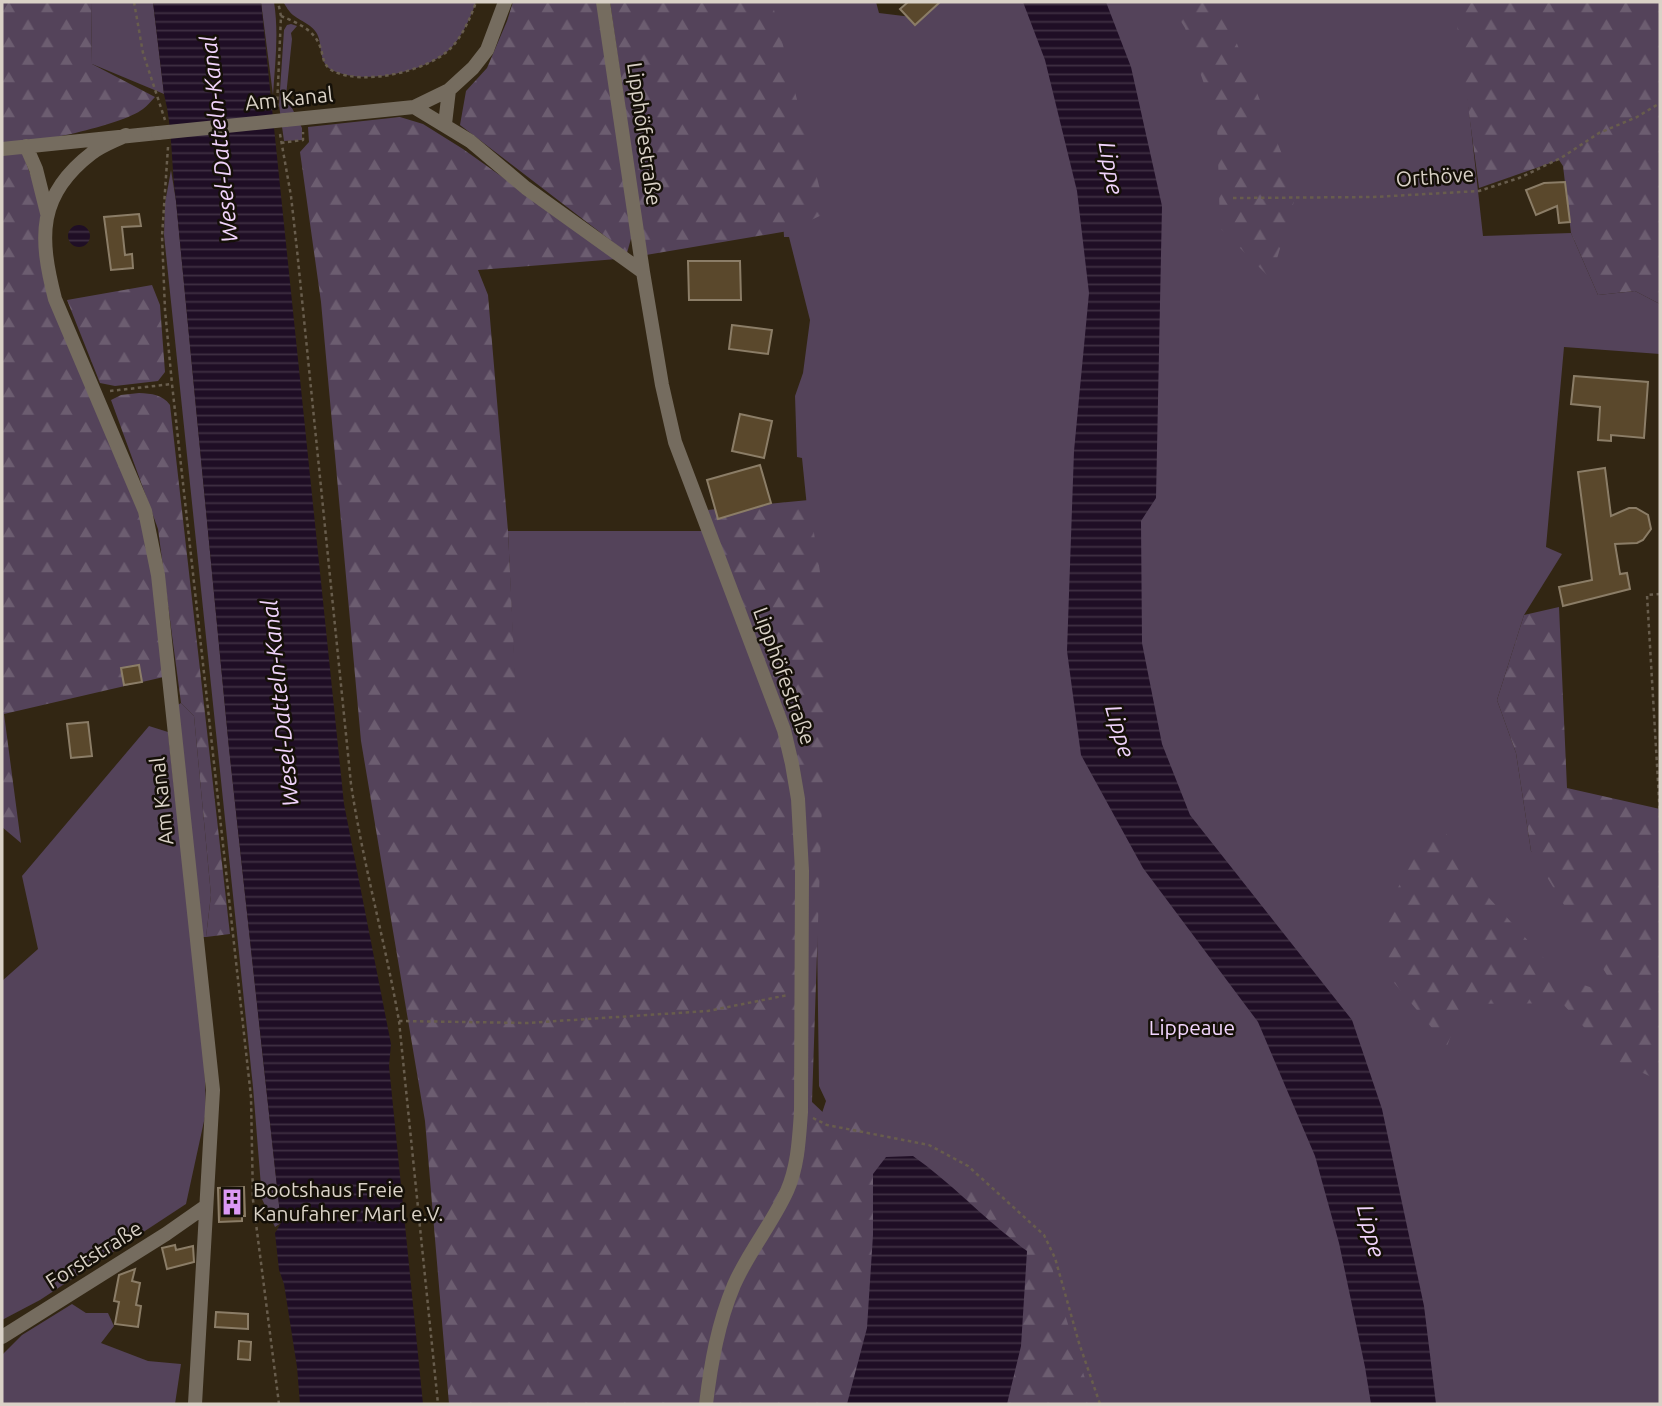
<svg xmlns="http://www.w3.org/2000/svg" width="1662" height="1406" viewBox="0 0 1662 1406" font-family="Ubuntu,sans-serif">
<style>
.green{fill:#54435a}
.forest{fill:url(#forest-firs)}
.water{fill:url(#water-rules)}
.building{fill:#5a482c;stroke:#8b7d67;stroke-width:2}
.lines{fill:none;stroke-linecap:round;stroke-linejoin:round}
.path{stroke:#685d4d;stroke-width:2.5;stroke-dasharray:3.5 3.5;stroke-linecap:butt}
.minor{stroke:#756c5f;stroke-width:14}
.minor-bridge{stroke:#756c5f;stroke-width:14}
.labels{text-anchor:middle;stroke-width:5;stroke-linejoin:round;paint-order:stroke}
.street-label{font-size:21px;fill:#dad2c7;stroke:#151008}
.park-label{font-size:21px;fill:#f3d6ff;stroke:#151008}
.poi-label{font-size:21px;fill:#dad2c7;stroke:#151008;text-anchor:start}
.water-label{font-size:23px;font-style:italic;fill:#f0d3fb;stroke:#151008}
</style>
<defs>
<pattern id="forest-firs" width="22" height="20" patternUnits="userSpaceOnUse" patternTransform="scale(1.75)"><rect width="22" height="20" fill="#54435a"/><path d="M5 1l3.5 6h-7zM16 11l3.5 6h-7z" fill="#6c5d70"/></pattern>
<pattern id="water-rules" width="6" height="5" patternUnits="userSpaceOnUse" patternTransform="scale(1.75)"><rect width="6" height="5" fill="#1f0e25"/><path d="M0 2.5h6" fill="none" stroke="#3f3043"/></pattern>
</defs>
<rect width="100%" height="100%" fill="#322613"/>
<path class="green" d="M91,2H153L164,94L92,64Z
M261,2H274C279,33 275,64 273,95Z
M283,2H476C471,17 462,37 450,49C426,72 365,85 334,71C320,65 322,52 319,39C316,26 302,22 293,15C289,12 286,6 283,2Z
M771,2H876L879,13L920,18L939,2H1457L1483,236L1571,233L1598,295L1635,291L1660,304V354L1564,347L1546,547L1562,554L1524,615L1497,700L1516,753L1531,851L1556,874L1660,1062V1404H716L797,1188L826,1101L819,1086L814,703L820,635L802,458L797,457L795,396L803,373L810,320L789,237H784Z
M291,24L297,26L291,33L292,39L286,96L302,128V140L284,141L279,105L284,30L287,25Z
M171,170L176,201L229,748L281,1223L275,1227L262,1199L253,1087L164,235L165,203Z
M508,531H702L781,735H517Z
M181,703L194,716L211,895L206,937H202L176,706Z
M149,726L168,732L204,1051L206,1112L186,1204L40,1300L2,1320V981L38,949L22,876Z
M72,1304L86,1313H108L114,1326L101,1343L148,1361L181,1364L175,1404H2V1355L22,1335Z"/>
<path class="forest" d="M2,2H91L92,64L155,97C151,101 147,106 143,109C121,126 32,143 2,147Z
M513,2H598L632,235L627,253L460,125L466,91L487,68L507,21Z
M610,2H772L826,213L788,231L646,255Z
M1169,2H1220L1297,191L1271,279L1220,228L1217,122L1185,28Z
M1454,2H1660V304L1635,291L1598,295L1571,233L1563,166L1559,160L1479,188Z
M400,117L423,124L463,149L617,259L478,270L488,295L508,531L518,735H781L788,761L798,867L796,1115L790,1171L777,1200L744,1256L703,1404H449L425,1121L361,741L321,302L300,152L309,142L308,127Z
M21,149L45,214L46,271L143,512L168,676L4,714L21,843L2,827V152Z
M152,285L160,305L165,372L158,381L115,386L100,383L67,300Z
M139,393C152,394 162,394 170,405L230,934L206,937L211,895L194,716L181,703L158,529L111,400L121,395Z
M809,500L828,625L812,1102L830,1119L862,1118L873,1174V1235L867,1328L847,1404H712L719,1346L739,1288L795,1187C806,1157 806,1128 807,1096L788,722L707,510Z
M1559,607L1567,788L1660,809V1081L1613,1059L1562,1003L1463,1004L1447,1046L1391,979L1380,921L1414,858L1444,830L1480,888L1561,977L1621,998L1531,851L1516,753L1497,700L1524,615Z
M977,1182L1040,1239L1050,1256L1056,1286L1093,1404H1007L1021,1346L1027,1251L983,1216L960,1193Z"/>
<path class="water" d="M153,2H261L344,804L391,1044L389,1066L423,1404H300L297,1367L284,1284L279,1270L275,1233L281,1223L229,748L176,201C171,166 173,129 164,94Z
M1023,2H1106L1131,67L1162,206L1156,498L1141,521L1142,643L1162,744L1190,815L1352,1020L1382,1109L1424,1306L1436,1404H1371L1365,1367L1339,1243L1315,1156L1258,1022L1143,868L1081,755L1067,651L1074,451L1089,293L1077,191L1045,60Z
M68 236a11 11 0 1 1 22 0a11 11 0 1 1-22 0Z
M913,1156C954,1185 987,1222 1027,1251L1021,1346L1007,1404H847L867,1328L873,1235V1174L886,1157Z"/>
<path class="building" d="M908,2H940L915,25L900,9Z
M1565,182L1570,222L1559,223L1557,206L1536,215L1526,190L1544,183Z
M139,214L141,226L122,227L125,255L132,254L133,268L111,270L104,217Z
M688,261H740L741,300H689Z
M732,325L772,330L768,354L729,349Z
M1574,376L1648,382L1644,438L1611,435V441L1598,440L1600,407L1571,404Z
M740,414L772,421L764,458L732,451Z
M760,465L771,503L718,519L707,480Z
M1605,468L1611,516L1629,508H1636L1648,515L1651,529L1643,540L1637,543L1615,544L1620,574L1627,573L1630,589L1563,606L1559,587L1592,580L1578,472Z
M139,665L142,682L124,685L121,668Z
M88,722L92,756L71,758L67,724Z
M244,1187L245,1216H242V1221L219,1222L218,1188Z
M175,1245L176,1250L193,1246L194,1262L167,1269L162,1248Z
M135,1269L132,1281L140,1283L136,1305L141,1306L138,1327L115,1324L119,1302L114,1301L119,1275Z
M216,1312L248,1314V1329L215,1327Z
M239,1341L251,1342L250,1360L238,1359Z"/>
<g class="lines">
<path class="path" d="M134,2L143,53L165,120
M281,16C295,22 313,29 319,44C324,54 321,65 333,71C363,86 426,72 450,49C462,37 471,17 476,2
M277,107L281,16L278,2
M280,134L291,196L297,250L351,784C363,864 385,941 399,1021L438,1404
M281,143L303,140V132
M168,147L162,236L165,310L172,384
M1233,198L1374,197L1479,191L1519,178L1561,158L1599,133L1637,117L1660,103
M110,391L172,384L251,1097L253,1200L279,1404
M1660,594L1647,595L1660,816
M399,1021L527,1023L708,1011L788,995
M813,1118L827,1125L929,1145L968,1166L1044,1235L1055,1258L1079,1343L1100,1404"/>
<path class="minor" d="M603,2L643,272L662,385L675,442L784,730L792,764L798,799L802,871L801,1112C799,1139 798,1166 787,1191C772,1224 749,1251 734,1285C718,1323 711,1363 706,1404
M414,107L470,141L526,188L643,272
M285,120L414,107L449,90L473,68L487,50L505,2
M445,124L449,90
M126,135C115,141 102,145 92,153C37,195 39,237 55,299L145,511L158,575L213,1090L195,1404
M26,146L36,169L47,213
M2,149L158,133
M2,1337L166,1234L206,1206"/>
<path class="minor-bridge" d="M158,133L285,120"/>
</g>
<defs>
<g id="building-bare" transform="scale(2.1)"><path d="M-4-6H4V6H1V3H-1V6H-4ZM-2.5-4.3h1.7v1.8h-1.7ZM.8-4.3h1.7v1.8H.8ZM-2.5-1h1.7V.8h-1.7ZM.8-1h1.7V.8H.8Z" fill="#dc99f5" stroke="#151008" stroke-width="2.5" paint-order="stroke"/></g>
</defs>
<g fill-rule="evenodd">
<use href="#building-bare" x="232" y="1202"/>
</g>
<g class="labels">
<g class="street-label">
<text transform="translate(289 99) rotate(-6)" y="7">Am Kanal</text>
<text transform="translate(644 134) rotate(82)" y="7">Lipphöfestraße</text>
<text transform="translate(1435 177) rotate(-4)" y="7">Orthöve</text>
<text transform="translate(784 676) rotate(70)" y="7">Lipphöfestraße</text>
<text transform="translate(162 801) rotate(-96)" y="7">Am Kanal</text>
<text transform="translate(94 1255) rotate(-32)" y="7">Forststraße</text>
</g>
<g class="park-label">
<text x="1192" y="1035">Lippeaue</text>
</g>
<g class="poi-label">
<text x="253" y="1197">Bootshaus Freie<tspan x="253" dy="24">Kanufahrer Marl e.V.</tspan></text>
</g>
<g class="water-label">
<text transform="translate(219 139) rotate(-96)" y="8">Wesel-Datteln-Kanal</text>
<text transform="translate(1111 168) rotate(80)" y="8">Lippe</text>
<text transform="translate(280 703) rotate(-96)" y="8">Wesel-Datteln-Kanal</text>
<text transform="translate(1120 731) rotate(74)" y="8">Lippe</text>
<text transform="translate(1371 1231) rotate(76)" y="8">Lippe</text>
</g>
</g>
<rect width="1662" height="1406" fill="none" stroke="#dad2c7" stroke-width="7"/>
</svg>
